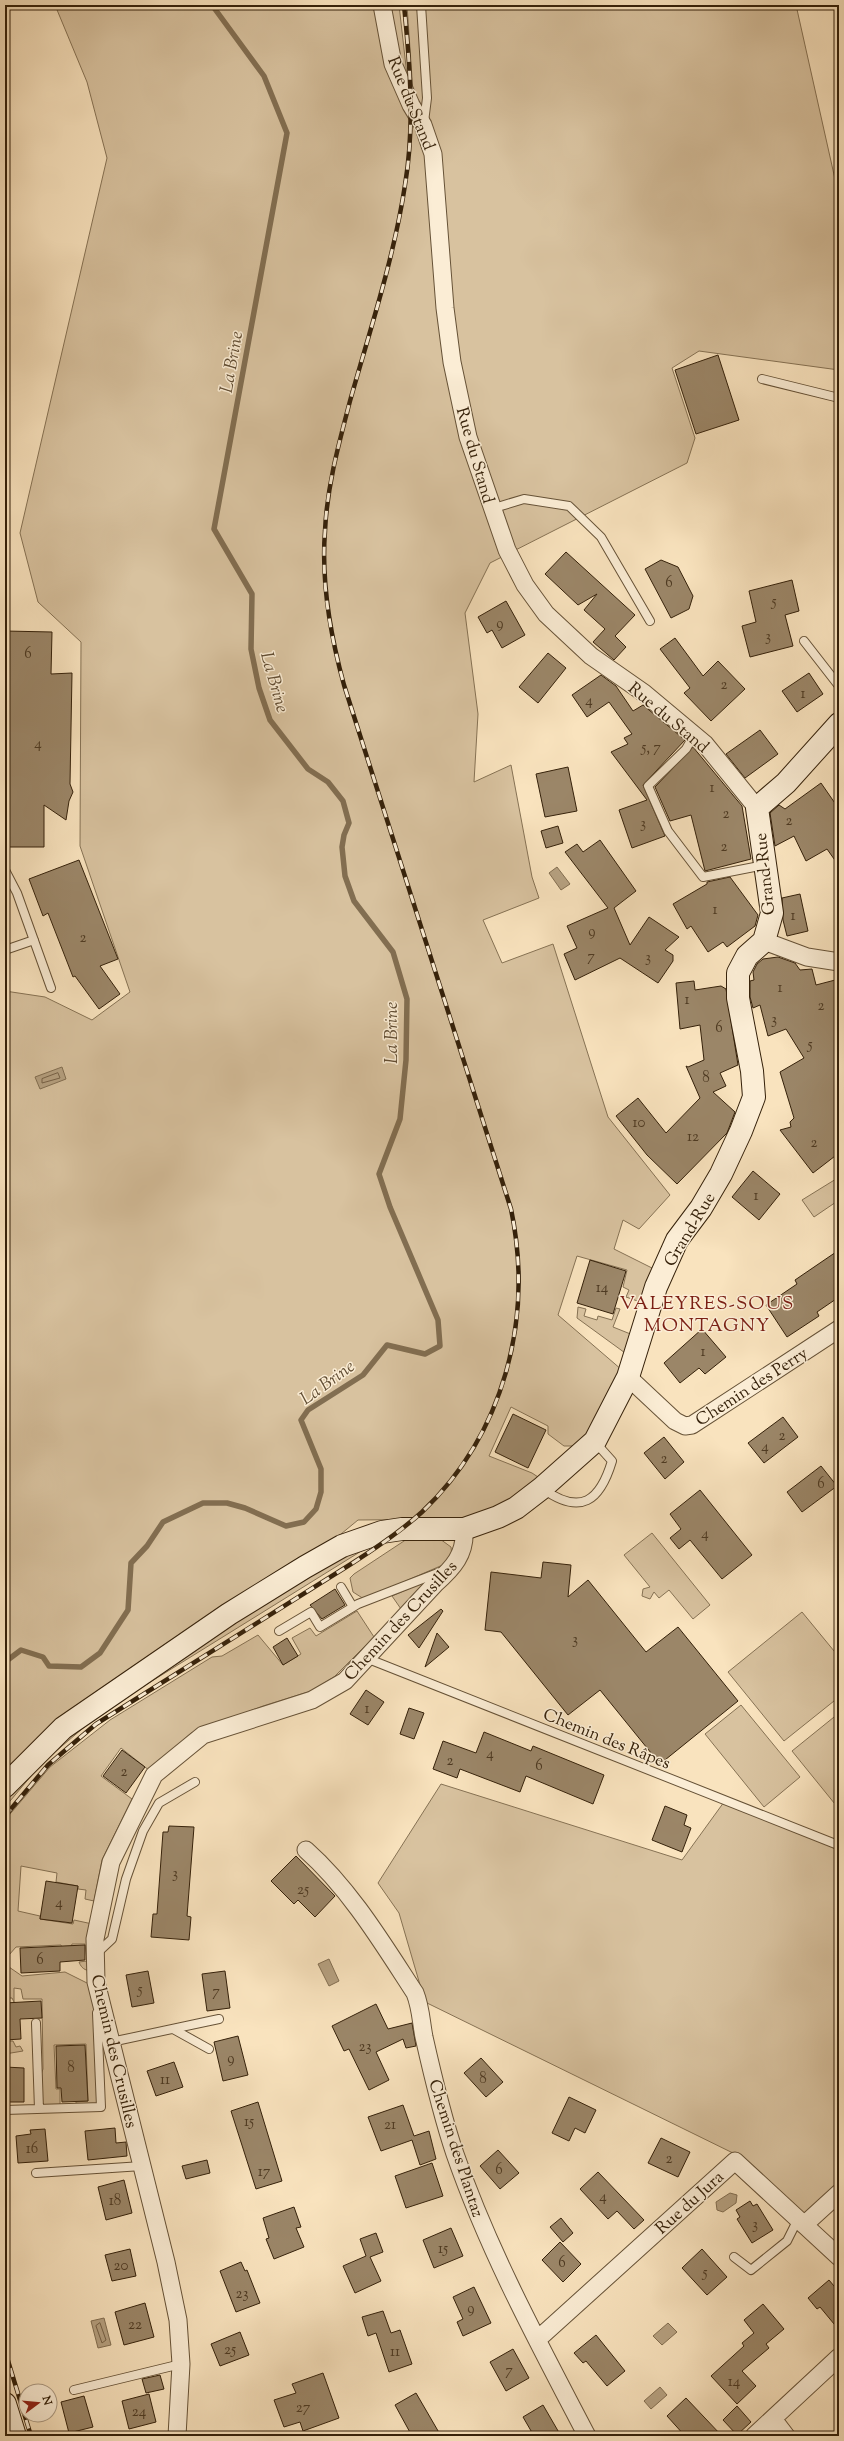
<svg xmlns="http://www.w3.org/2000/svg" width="844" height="2441" viewBox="0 0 844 2441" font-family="'Sorts Mill Goudy',serif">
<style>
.green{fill:#d8c29f;stroke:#867254}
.water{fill:#b6a181;stroke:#826e51}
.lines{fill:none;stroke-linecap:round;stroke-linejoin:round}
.shore{stroke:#766146;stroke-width:1}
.stream{stroke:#826e51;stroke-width:5.5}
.building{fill:#9b8668;stroke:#35210a}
.lane-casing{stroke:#665237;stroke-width:10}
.street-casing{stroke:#665237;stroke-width:19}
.secondary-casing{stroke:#35210a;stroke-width:24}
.lane{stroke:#fbedd5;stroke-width:8}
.street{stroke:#fbedd5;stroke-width:17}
.secondary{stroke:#fbedd5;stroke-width:22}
.rail-casing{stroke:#35210a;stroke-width:4.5}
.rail{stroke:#fbedd5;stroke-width:3;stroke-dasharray:9;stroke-linecap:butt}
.labels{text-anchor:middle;stroke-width:3;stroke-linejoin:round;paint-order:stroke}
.number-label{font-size:15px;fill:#4e3a22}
.street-label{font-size:17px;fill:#35210a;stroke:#fbedd5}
.water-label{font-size:18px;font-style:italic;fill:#624e34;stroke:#fbedd5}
.quarter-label{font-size:19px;letter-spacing:1px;fill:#7a1f14;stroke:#fbedd5}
</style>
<rect width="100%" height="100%" fill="#f9e3be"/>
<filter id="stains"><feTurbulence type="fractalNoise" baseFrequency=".005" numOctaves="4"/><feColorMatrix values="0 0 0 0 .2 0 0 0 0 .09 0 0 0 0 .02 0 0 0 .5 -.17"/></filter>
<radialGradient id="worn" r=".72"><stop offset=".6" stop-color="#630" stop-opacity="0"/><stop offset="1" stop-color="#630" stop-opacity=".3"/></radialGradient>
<path class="green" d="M55,5H381L424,126L422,5H796L839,197V370L699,351L672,368L695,438L687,463L490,563L465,613L478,714L474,782L511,765L532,877L539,898L483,920L502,963L553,944L608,1117L670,1195L639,1229L623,1220L614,1249L660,1272L649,1305L626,1297L629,1290L623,1287L627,1270L577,1256L558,1315L622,1370L595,1422L577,1446H564L548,1434V1426L511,1407L489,1456L532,1473L538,1477L521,1493L489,1510L467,1519L358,1520L341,1534L289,1564L5,1784V991L45,997L92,1020L130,992L80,846L81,642L38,602L20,533L107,158L87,82Z
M384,5H399L409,93Z
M407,5H420L427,98L423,123L414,107Z
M836,1179L839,1184V1200L814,1217L802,1200Z
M578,1307L586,1309L584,1316L597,1320L598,1316L612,1320L616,1308L620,1309L613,1327L638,1337L632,1358L577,1318Z
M652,1533L710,1605L693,1619L669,1590L659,1598L654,1592L650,1599L642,1596L643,1589L650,1587L624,1555Z
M407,1539H440L451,1547L452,1557L445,1564L364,1599L353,1592L350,1578L354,1574Z
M371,1545L102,1712L42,1763L5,1807V1797L35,1760L147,1678L345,1552Z
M429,1580L401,1609L392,1596Z
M357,1611L374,1637L334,1677L311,1691L263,1706L191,1733L150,1771L121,1748L101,1776L132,1799L102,1860L94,1901L85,1899L86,1890L78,1889V1886L56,1882L57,1873L21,1866L18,1911L40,1916V1919L73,1924L74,1920L97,1925L95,1971C87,1971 82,1970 79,1962L87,1961L85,1944H72L71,1947L62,1948L61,1945L16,1947L9,1955V1967L22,1976L65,1972L95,1987L100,2106L76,2107V2102L88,2101L86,2044L54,2045L56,2089H60V2106L40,2107V2078L43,2069L42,1999H23L21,1989L14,1988V2002L12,1998H5V1820L50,1767L110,1720L212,1657L222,1656L258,1635L283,1665L301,1654L292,1638L310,1628L316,1636Z
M802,1612L839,1657V1697L784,1741L728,1672Z
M741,1705L800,1777L764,1807L705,1734Z
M839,1713V1809L792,1751Z
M441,1784L682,1860L724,1802L839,1846V2191L806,2221L737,2155L425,2002L399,1913L378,1883Z
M5,2041H13L16,2047L20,2046L23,2051L5,2054Z"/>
<path class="water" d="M557,867L570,884L561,890L549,873Z
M62,1067L66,1079L40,1089L35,1077Z
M329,1959L339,1981L329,1986L318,1964Z
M730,2193L737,2195L736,2203L723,2212L717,2210L716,2202Z
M104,2318L111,2345L98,2348L91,2321Z
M668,2323L677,2332L662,2345L653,2336Z
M660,2387L667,2395L651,2409L644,2401Z"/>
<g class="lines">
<path class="shore" d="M58,1073L60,1078L42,1083V1079Z
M100,2323L106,2340L102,2343L96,2326Z"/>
<path class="stream" d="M5,1662L21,1650L43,1657L49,1666L81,1667L100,1653L128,1610L131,1563L147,1546L163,1522L203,1503H227L245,1508L286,1526L304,1522L316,1509L321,1492V1469L301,1420L308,1410L363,1375L387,1345L425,1354L440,1346L438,1320L390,1207L379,1174L400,1119L406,1060L407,999L393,952L354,901L345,876L342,847L344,835L349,823L343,801L328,782L308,769L270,720L259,688L251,649L252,594L214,529L287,133L264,76L212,5"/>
</g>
<path class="building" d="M718,355L739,420L696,434L675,370Z
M566,552L635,615L615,636L626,647L614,660L593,642L605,629L584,610L597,594L578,605L545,574Z
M661,560L678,567L693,596L689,609L671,618L645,569Z
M792,580L799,611L785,615L793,646L750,657L742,626L756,622L749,591Z
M506,601L525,635L502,648L492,630L487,633L478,617Z
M5,631L52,632L51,674L72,673L70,784L73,792L69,801L66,820L44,805V847H5Z
M675,638L703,676L718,661L745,689L711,721L684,693L690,688L660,649Z
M548,653L566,668L538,703L519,687Z
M809,673L823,694L797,712L782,691Z
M601,675L616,686L633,711L643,705L685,740L643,785L665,836L632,848L619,810L647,800L611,752L628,744L624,738L632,734L609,702L587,717L572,695Z
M760,730L778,754L745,778L726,754Z
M693,747L742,806L751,859L705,871L691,815L670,821L655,787Z
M568,767L577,811L545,817L536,774Z
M821,783L839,809V866L827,849L806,861L794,836L775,846L770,813L779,805L785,809Z
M558,826L563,843L546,848L541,831Z
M600,840L636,891L614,908L630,945L649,917L679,937L665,950L673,955V961L658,983L620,958L575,980L564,954L577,948L567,926L608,908L565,852L577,844L583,852Z
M79,860L118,959L100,966L120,994L99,1009L75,976L73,977L48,913L43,916L29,879Z
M730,877L758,915L755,926L727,947L723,942L708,952L691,926L687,929L673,904L707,884V882Z
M800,894L808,931L787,936L783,920L782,898Z
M778,957L795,963L800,970L812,969L816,985L839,979V1153L813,1173L780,1130L791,1127L790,1122L794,1118L780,1072L804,1058L786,1029L768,1036L760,1005L753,1008L750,997V981L754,980L753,972L757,964L763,959Z
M694,981L695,990L721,986L726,989L738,1065L720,1073L726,1086L713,1092L735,1112L727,1133L677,1184L647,1155L616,1116L638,1098L666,1133L700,1098L686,1066L688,1067L704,1060L700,1025L680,1029L676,983Z
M753,1171L780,1194L759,1220L732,1197Z
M839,1250V1297L817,1312L819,1316L787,1337L766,1305L797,1284L795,1280Z
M590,1260L626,1271L613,1314L577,1303Z
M702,1329L726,1357L705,1374L699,1368L680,1383L664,1363Z
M513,1414L546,1430L528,1468L495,1452Z
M783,1417L798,1437L764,1463L748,1443Z
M664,1437L684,1462L665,1479L644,1453Z
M821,1466L837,1486L802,1512L787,1492Z
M700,1490L752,1555L722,1579L690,1540L679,1549L670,1538L681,1529L670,1514Z
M543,1562L571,1565L568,1597L588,1580L646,1652L678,1627L738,1701L660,1764L600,1690L568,1715L501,1632L485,1630L491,1572L541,1578Z
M335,1589L345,1605L322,1619L310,1605Z
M441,1609L443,1611L419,1648L408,1635Z
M437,1633L449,1647L425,1667Z
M287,1638L298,1656L283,1665L273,1647Z
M366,1690L384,1702L368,1725L350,1714Z
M409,1708L424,1713L414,1739L400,1734Z
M484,1732L531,1751L533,1746L604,1775L593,1804L526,1776L520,1792L460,1769L457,1778L433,1769L443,1741L476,1753Z
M122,1750L145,1767L126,1793L103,1776Z
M665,1806L687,1815L684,1825L691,1828L682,1852L652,1840Z
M169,1826L194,1827L187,1916L191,1917L189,1940L151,1937L153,1914H157L163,1832H168Z
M296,1856L335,1896L315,1917L298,1900L294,1904L271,1881Z
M46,1881L78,1886L72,1923L40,1919Z
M85,1945V1960L60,1962V1971L21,1973L20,1948Z
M148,1971L154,2003L132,2007L126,1975Z
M225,1971L230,2008L207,2011L202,1974Z
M41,2001L42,2018L20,2019L21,2039L5,2040V2003Z
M376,2004L388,2029L412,2023L416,2046L406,2048L403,2039L376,2052L389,2080L369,2090L349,2049L344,2051L332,2026Z
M238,2036L248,2075L223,2081L214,2042Z
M85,2045L88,2101L62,2102L61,2088H57L56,2046Z
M481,2058L503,2082L486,2097L464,2073Z
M174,2062L183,2087L156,2096L147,2071Z
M5,2067L24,2068V2102H5Z
M569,2097L596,2110L585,2133L575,2128L569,2141L552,2133Z
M258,2102L282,2181L256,2189L231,2111Z
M403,2105L414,2136L429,2131L436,2159L420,2165L412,2140L381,2151L368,2117Z
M115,2128L116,2143L126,2142L127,2156L88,2160L85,2131Z
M45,2129L48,2161L18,2163L16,2136L31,2134L30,2130Z
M661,2138L690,2152L678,2177L648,2163Z
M498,2150L519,2173L500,2189L480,2166Z
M207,2160L210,2173L186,2179L182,2166Z
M432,2163L443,2196L406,2208L395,2176Z
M598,2172L644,2220L634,2229L617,2211L608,2219L580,2189Z
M124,2180L132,2213L106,2220L98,2187Z
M750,2201L753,2206L757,2204L773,2230L752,2243L737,2219L740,2217L736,2210Z
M294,2207L301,2227L296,2228L304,2247L274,2259L266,2239L269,2238L263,2218Z
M561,2218L573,2233L563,2242L550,2227Z
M451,2228L463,2256L434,2268L423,2240Z
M376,2233L383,2252L370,2257L381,2281L355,2293L343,2266L366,2256L360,2239Z
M560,2242L581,2264L563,2282L542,2260Z
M130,2249L136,2276L112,2281L105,2255Z
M702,2249L727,2277L707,2295L682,2268Z
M241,2262L245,2271L247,2270L260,2303L236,2312L220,2271Z
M829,2280L839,2292V2330L820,2307L817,2309L808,2298Z
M474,2287L491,2323L463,2336L457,2322L463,2319L453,2297Z
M145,2303L154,2337L124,2345L115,2312Z
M763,2304L784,2329L766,2344L769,2348L742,2371L756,2386L737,2404L711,2376L744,2346L742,2343L754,2333L744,2320Z
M383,2311L391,2333L400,2330L412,2364L389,2372L376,2333L368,2336L362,2317Z
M240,2332L249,2355L220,2366L211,2344Z
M596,2335L625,2371L607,2386L586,2361L583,2363L574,2353Z
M513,2349L529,2378L506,2391L490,2362Z
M323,2373L339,2418L303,2431L300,2422L284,2427L274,2400L296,2393L292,2384Z
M160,2375L164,2389L146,2393L142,2379Z
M416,2393L441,2436H412L395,2405Z
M149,2394L156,2422L129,2429L122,2401Z
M84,2396L93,2427L69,2433L61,2402Z
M686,2398L722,2436H685L667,2416Z
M543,2405L561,2436H534L523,2417Z
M737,2406L751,2422L737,2435L723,2420Z"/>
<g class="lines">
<g class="lane-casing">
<path id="lane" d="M421,5L427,98L424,122
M762,379L839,398
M491,509L524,499L569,506L601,537L650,621
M804,641L839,686
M694,735L686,749L648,786L668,831L703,877L765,865
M5,870L17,893L51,988
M5,950L34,940
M543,1489C581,1516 600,1501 612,1461L595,1442
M341,1587L353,1607
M279,1631L311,1612L320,1627L358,1604L443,1571
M366,1658L838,1845
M96,1954L112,1939L126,1879L143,1831L159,1803L195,1782
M36,2023L39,2109
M173,2029L209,2049
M111,2042L219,2019
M5,2110L101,2107L97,2013
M36,2173L142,2166
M734,2257L751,2270L787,2241L798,2219
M74,2390L181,2364"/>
</g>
<g class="street-casing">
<path id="street" d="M382,5L393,64L411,105L423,125L433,154L445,308L452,362L468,437L507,550L525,585L546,614L591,656L644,693L705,744L757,808
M764,941L807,957L839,962
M628,1377L675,1421L685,1426L692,1425L839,1329
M306,1850C350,1889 383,1944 415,1993C421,2008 421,2022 424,2037C433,2077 442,2116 455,2154C489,2252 539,2344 587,2436
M804,2225L839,2193
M538,2339L735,2161L839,2257
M773,2419L786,2436
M177,2436L181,2364L178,2320L166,2262L96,1982L95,1939L111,1862L154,1775L203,1735L312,1700L345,1681L435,1584C453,1568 466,1554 464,1529
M754,2436L839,2357"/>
</g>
<g class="secondary-casing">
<path id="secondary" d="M5,1786L63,1728L229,1614L305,1567L342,1546L382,1532L402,1529H464L498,1517L516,1508L542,1488L595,1441L628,1377L656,1287L677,1240L701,1208L721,1174L741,1131L754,1097L752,1071L738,998V973L747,956L764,941L772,913L757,808L786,783L839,724
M5,2404L15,2436"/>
</g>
<use href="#lane" class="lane"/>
<use href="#street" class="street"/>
<use href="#secondary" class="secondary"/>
<g class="rail-casing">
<path id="rail" d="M5,1816L48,1765L96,1724L351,1564C376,1548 400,1532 422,1512C504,1434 534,1319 511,1209L344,685C330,634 321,583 325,531C327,486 339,443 350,401C370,330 394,258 405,185C415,126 410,65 404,5
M5,2351L31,2436"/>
</g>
<use href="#rail" class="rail"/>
</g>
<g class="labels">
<g class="number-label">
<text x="669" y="587">6</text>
<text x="774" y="606">5</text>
<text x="500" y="628">9</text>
<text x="768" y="641">3</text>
<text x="28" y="658">6</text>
<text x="724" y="689">2</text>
<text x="803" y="698">1</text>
<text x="589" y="705">4</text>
<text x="38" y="748">4</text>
<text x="651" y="752">5, 7</text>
<text x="712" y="792">1</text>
<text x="726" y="818">2</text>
<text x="789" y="825">2</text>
<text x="643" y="828">3</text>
<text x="724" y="851">2</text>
<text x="715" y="914">1</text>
<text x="793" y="920">1</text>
<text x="592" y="936">9</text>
<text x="83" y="942">2</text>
<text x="591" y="961">7</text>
<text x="648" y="962">3</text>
<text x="780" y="992">1</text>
<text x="687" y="1004">1</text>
<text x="821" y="1010">2</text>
<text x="774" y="1024">3</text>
<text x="719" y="1032">6</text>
<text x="810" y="1049">5</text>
<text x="706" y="1082">8</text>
<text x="639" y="1127">10</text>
<text x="693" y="1141">12</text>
<text x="814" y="1147">2</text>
<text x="756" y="1200">1</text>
<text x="602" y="1292">14</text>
<text x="703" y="1356">1</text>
<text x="782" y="1440">2</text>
<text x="765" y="1451">4</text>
<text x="664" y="1463">2</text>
<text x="821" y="1488">6</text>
<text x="705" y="1538">4</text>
<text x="575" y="1644">3</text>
<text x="367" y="1713">1</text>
<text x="490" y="1758">4</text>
<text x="450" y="1765">2</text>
<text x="539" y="1770">6</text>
<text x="124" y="1776">2</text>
<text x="175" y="1878">3</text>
<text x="303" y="1894">25</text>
<text x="59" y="1907">4</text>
<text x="40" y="1964">6</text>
<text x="140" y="1994">5</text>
<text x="216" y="1996">7</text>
<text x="365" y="2051">23</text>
<text x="231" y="2063">9</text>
<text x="71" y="2072">8</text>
<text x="483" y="2083">8</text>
<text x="165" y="2084">11</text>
<text x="249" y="2126">15</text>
<text x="390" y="2129">21</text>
<text x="32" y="2153">16</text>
<text x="669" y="2163">2</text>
<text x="499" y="2174">6</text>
<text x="264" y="2176">17</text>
<text x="603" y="2201">4</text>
<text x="115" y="2205">18</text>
<text x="755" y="2229">3</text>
<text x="443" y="2253">15</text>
<text x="562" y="2267">6</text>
<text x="121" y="2270">20</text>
<text x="705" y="2277">5</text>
<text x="242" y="2298">23</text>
<text x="471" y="2313">9</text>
<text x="135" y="2329">22</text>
<text x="230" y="2354">25</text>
<text x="395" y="2356">11</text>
<text x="509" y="2375">7</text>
<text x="734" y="2386">14</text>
<text x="303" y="2412">27</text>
<text x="139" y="2416">24</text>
</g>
<g class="street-label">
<text transform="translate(412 103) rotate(68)" y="6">Rue du Stand</text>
<text transform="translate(476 455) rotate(74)" y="6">Rue du Stand</text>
<text transform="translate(669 717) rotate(40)" y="6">Rue du Stand</text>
<text transform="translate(764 874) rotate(-96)" y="6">Grand-Rue</text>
<text transform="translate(689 1229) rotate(-59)" y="6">Grand-Rue</text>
<text transform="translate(751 1386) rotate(-33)" y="6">Chemin des Perry</text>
<text transform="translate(400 1620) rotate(-47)" y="6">Chemin des Crusilles</text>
<text transform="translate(607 1738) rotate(22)" y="6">Chemin des Râpes</text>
<text transform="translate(115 2051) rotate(77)" y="6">Chemin des Crusilles</text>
<text transform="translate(457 2148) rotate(72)" y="6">Chemin des Plantaz</text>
<text transform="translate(689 2202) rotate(-42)" y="6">Rue du Jura</text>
</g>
<g class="water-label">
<text transform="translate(231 362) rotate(-80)" y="6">La Brine</text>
<text transform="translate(275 682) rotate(74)" y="6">La Brine</text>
<text transform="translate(391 1033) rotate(-90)" y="6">La Brine</text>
<text transform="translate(327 1382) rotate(-36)" y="6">La Brine</text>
</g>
<g class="quarter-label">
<text x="707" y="1309">VALEYRES-SOUS<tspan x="707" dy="22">MONTAGNY</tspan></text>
</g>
</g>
<rect width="844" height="2441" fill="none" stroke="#f9e3be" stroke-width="20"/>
<rect x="6" y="6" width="832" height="2429" fill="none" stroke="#35210a" stroke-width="2"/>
<rect x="10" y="10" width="824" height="2421" fill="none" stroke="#35210a"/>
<g transform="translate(38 2403) rotate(74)"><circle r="19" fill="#fbedd5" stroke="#ac9b84"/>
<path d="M0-3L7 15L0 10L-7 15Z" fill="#8f2418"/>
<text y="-6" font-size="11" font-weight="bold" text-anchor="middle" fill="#35210a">N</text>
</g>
<rect width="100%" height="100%" filter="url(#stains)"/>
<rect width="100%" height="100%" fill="url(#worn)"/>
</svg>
